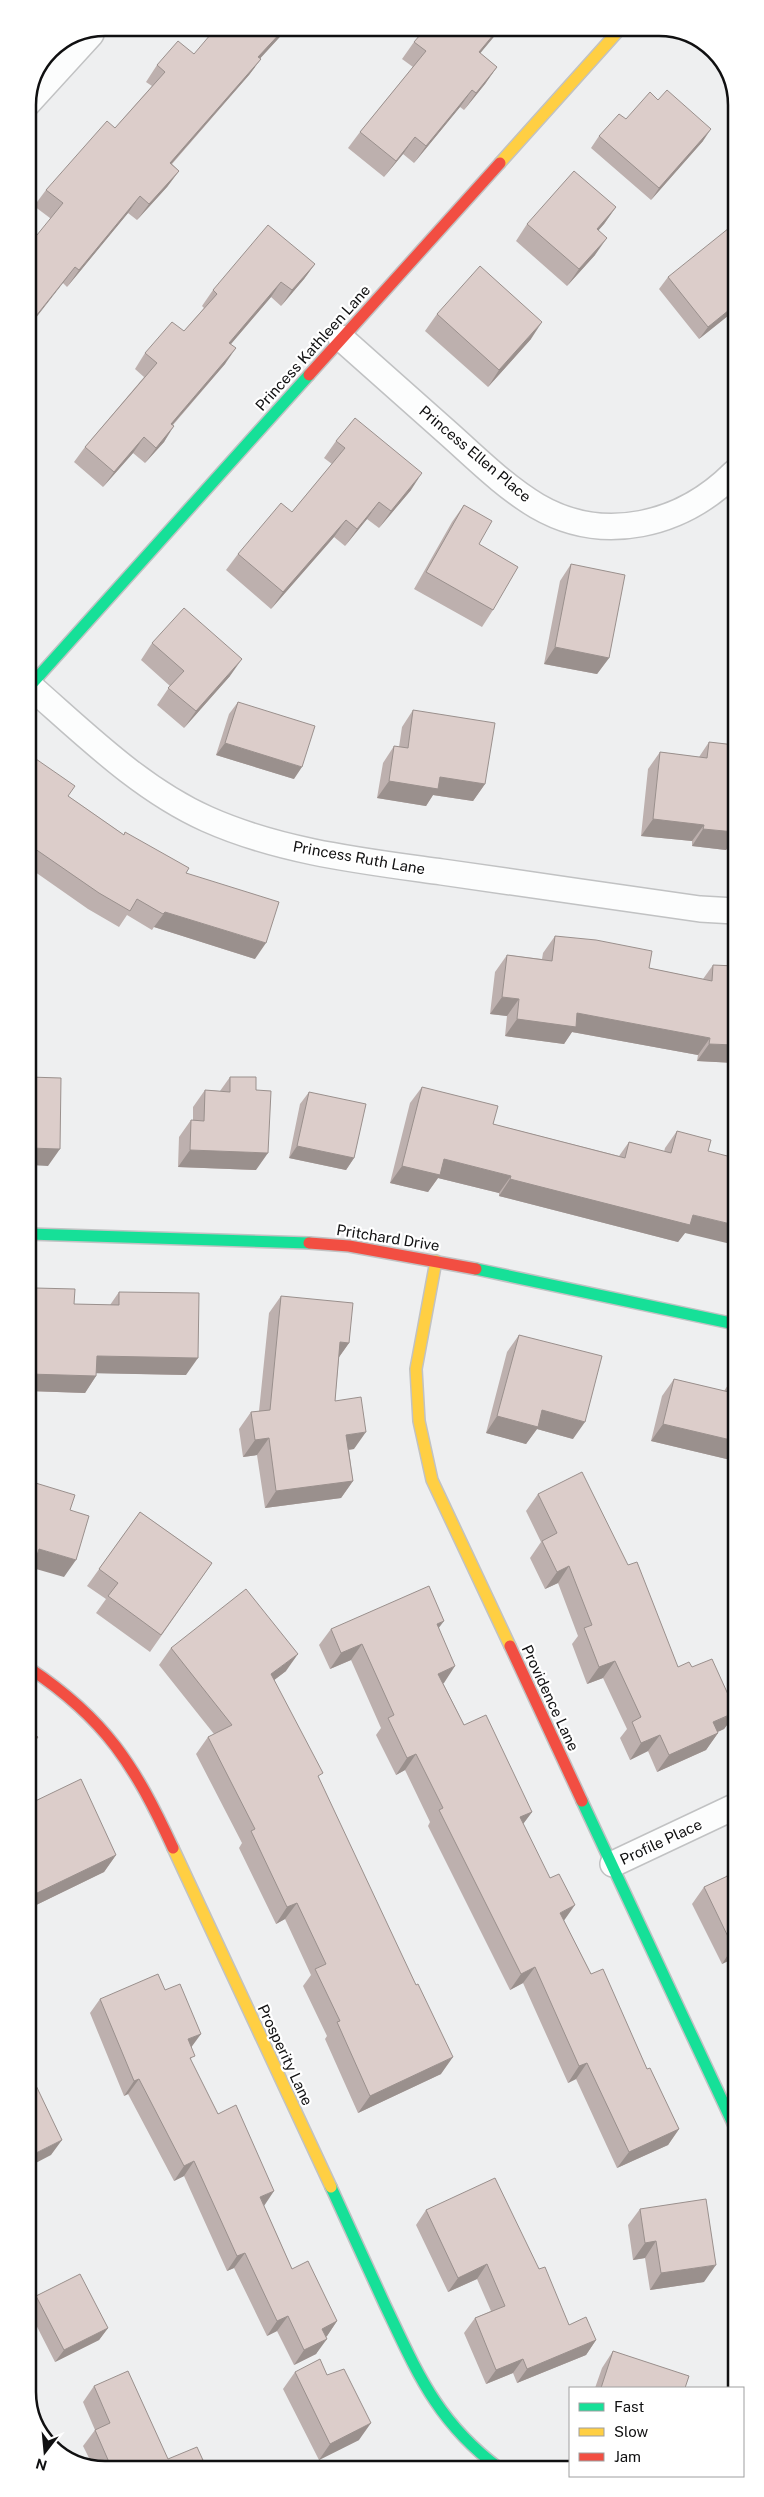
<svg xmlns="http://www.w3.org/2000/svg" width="764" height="2497" viewBox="0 0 764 2497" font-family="'Public Sans',sans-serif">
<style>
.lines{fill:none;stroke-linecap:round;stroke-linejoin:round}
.street-casing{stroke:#c1c2c3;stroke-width:28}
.fast-casing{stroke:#c1c2c3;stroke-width:14}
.slow-casing{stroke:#c1c2c3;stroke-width:14}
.jam-casing{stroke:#c1c2c3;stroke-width:14}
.street{stroke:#fcfdfd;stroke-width:25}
.fast{stroke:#16e098;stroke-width:11}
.slow{stroke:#ffcf43;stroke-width:11}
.jam{stroke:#f24e42;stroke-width:11}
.wall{fill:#bdb0ae}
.shaded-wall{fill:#9a908d}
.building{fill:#dccdca;stroke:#9a908d}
.labels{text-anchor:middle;stroke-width:4.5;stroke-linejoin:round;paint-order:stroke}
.street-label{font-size:15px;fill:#101011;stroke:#fff}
.rim{fill:none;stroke:#101011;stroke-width:2.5}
</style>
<rect width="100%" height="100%" fill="#eeeff0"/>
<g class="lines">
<g class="street-casing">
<path id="street" d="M28,103L91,34
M341,338C377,370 413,402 449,434C477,459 505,487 537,506C604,545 682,525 734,473
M30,686C85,734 140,789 207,819C281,852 363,861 442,872C528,884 614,897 700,909L735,911
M613,1864L736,1806"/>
</g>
<g class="fast-casing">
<path id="fast" d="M28,688L309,375
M29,1234L309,1243
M476,1269L735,1324
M582,1801L736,2130
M331,2187C349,2226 367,2266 385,2305C417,2372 437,2422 499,2468"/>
</g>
<g class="slow-casing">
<path id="slow" d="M500,163L621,28
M436,1261L416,1369L419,1421L432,1480L510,1646
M173,1848L331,2187"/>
</g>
<g class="jam-casing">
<path id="jam" d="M309,375L500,163
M309,1243L349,1246L476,1269
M510,1646L582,1801
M29,1668C106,1719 135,1766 173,1848"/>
</g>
<use href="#street" class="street"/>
<use href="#fast" class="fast"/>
<use href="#slow" class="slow"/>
<use href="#jam" class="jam"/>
</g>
<path class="wall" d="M288,28L260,58L261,59L249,75L172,164L179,171L167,187L137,220L128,213L67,287L63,283L50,218L34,206L46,190L115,128L152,86L146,82L157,65L194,54Z
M426,28H500L480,53L497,67L485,84L464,110L460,107L414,163L403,154L384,177L348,148L360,132L413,67L402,59L414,42Z
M626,119L703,141L651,200L591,148L599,136Z
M616,207L604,224L598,230L595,255L567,286L516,241L527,224Z
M315,264L304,279L281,306L271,297L231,344L225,364L173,425L164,442L145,463L133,453L103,487L74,462L85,447L144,377L135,369L145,353L184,331L204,308L202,306L213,290Z
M668,277L734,311L699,339L659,289Z
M437,314L531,339L488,387L425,331Z
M336,441L411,490L379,528L367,519L345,546L334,537L271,609L226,570L238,554L292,512L332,464L324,458Z
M464,505L479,544L493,610L482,627L414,589L452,522Z
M571,564L609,658L597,674L544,664L560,581Z
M152,643L230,676L184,728L157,705L170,686L141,660Z
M238,702L294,779L216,755L229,714Z
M413,710L485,784L473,801L433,795L426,806L377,798L383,763L394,746L399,747L402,727Z
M709,742L735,745V837L726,850L692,846V841L641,836L648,769L660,752L699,757Z
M28,770L68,796L124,835L186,873L255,959L154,927L152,930L127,915L119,927L88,909L28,867Z
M555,936L649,968L703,979L713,965L735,966V1063L697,1061L698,1055L572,1032L564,1044L505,1036L507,1016L490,1014L495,972L507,955L542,959L543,953Z
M230,1077L256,1170L178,1167L179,1137L191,1120H193V1107L205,1090L220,1091Z
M422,1087L493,1124L619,1156L629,1142L664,1152L665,1148L677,1131L685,1233L678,1242L499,1196V1193L438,1178L428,1192L390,1183L410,1103Z
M309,1092L354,1158L346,1170L289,1158L300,1104Z
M35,1288L74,1304L110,1305L119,1292L186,1375L96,1373V1376L85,1393L29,1391V1297Z
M281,1296L349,1343L339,1357L335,1401L354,1449L349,1450L353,1481L341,1498L265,1508L257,1455L243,1457L239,1429L251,1412L259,1411L269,1313Z
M519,1335L573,1439L537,1429L526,1444L486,1433L507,1352Z
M674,1379L724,1391L732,1379L735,1461L651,1441L662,1396Z
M538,1494L678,1667H692L736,1713L724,1729L718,1732V1733L706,1750L657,1772L648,1751L630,1760L620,1738L627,1729L603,1678L587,1684L572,1644L578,1636L558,1583L545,1589L530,1558L541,1542L526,1511Z
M140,1512L212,1563L150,1652L96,1613L106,1599L87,1586Z
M439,1628L444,1683H443L464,1725L532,1812L523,1824L564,1921L591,1974L647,2069L679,2129L668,2145L617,2168L576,2079L568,2083L523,1983L510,1990L428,1826L430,1822L405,1770L396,1775L376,1735L381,1728L351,1660L330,1669L319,1645L331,1629Z
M171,1648L286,1671L274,1680L319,1779L441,2074L358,2113L325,2039L327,2036L303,1986L311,1975L285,1919L276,1924L239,1848L242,1843L196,1754L208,1737L214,1734L159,1665Z
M29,1804L116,1855L104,1872L30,1908Z
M736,1865V1957L722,1964L692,1904L704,1887L725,1878L732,1867Z
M165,1990L192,2047L191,2061L264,2206L292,2269L337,2321L327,2336L326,2337L316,2354L294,2365L277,2331L267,2336L234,2268L227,2271L184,2176L174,2181L128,2094L124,2096L90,2013L100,1999Z
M640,2209L704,2282L650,2290L645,2258L633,2260L628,2225Z
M426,2210L539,2269L569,2325L596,2340L586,2355L517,2383L513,2373L486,2384L464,2333L475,2318L491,2311L477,2279L448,2292L416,2225Z
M36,2296L108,2328L99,2340L55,2362L30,2313V2304Z
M613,2351L685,2388H595L602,2368Z
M295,2372L327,2375L359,2440L319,2460L283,2389Z
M94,2386L168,2459L207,2469H100L93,2466L83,2446L95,2430L83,2402Z"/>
<path class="shaded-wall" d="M285,28H288L247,73L258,57Z
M499,28H500L493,38L467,69L479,52Z
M261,59L249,75L158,179L170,163Z
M497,67L485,84L464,110L476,93Z
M472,90L460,107L414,163L426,146Z
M711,129L703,141L651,200L659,188Z
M415,137L403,154L384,177L396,161Z
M179,171L167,187L137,220L149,204Z
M140,196L128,213L67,287L79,270Z
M616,207L604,224L585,246L597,229Z
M607,238L595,255L567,286L579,269Z
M315,264L304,279L281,306L292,290Z
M75,267L63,283L28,328V326Z
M281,282L271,297L219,358L229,343Z
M734,306V311L699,339L708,327Z
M542,322L531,339L488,387L499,370Z
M236,348L225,364L160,439L171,424Z
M174,426L164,442L145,463L156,448Z
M144,437L133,453L103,487L114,472Z
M422,473L411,490L379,528L391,511Z
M379,502L367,519L345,546L357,529Z
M346,520L334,537L271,609L283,592Z
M555,647L609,658L597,674L544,664Z
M242,659L230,676L184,728L196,711Z
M225,743L302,767L294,779L216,755Z
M440,777L485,784L473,801L433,795L426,806L377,798L389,781Z
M653,819L704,825L692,841L641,836Z
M703,829L735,832V837L726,850L692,846Z
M165,912L266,943L255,959L154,927Z
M502,997L519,999L507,1016L490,1014Z
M577,1013L710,1038L698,1055L572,1032L564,1044L505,1036L517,1019Z
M709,1044L735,1045V1063L697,1061Z
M297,1146L354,1158L346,1170L289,1158Z
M29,1148L60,1149L48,1166L29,1165Z
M190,1150L268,1153L256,1170L178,1167Z
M444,1159L511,1176L499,1193L438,1178L428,1192L390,1183L402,1166Z
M510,1179L693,1215L735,1225V1245L685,1233L678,1242L499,1196Z
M340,1342L349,1343L337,1360Z
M97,1356L198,1358L186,1375L85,1373Z
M29,1374L96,1376L85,1393L29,1391Z
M542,1410L585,1422L573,1439L537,1429L526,1444L486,1433L497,1416Z
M663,1424L735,1441V1461L651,1441Z
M366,1432L354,1449L335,1451L346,1435Z
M269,1438L257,1455L243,1457L255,1440Z
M353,1481L341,1498L265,1508L276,1491Z
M39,1549L76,1560L64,1577L29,1567Z
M569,1566L558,1583L545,1589L557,1572Z
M444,1621L432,1637L437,1624Z
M362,1644L351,1660L330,1669L341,1653Z
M298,1654L286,1671L260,1691L271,1674Z
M615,1661L603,1678L587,1684L599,1667Z
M455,1666L444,1683L427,1690L438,1674Z
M736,1713L724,1729L701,1739L713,1722Z
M718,1733L706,1750L657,1772L669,1755Z
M660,1735L648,1751L630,1760L641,1743Z
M416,1754L405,1770L396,1775L407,1758Z
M532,1812L520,1828V1817Z
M116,1855L104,1872L30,1908V1902L35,1894Z
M297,1903L285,1919L276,1924L287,1907Z
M575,1905L563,1922L560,1913Z
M736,1946V1957L722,1964L733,1947Z
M535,1967L523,1983L510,1990L521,1974Z
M201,2034L190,2049L188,2039Z
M453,2057L441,2074L358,2113L370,2096Z
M587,2063L576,2079L568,2083L579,2066Z
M139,2079L128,2094L124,2096L134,2081Z
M679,2129L668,2145L617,2168L629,2152Z
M62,2140L51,2155L30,2166V2156Z
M194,2161L184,2176L174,2181L184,2166Z
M274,2191L264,2206L260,2197Z
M656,2241L645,2258L633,2260L645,2243Z
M245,2253L234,2268L227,2271L237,2256Z
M487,2264L477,2279L448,2292L458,2278Z
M716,2265L704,2282L650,2290L661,2273Z
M288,2316L277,2331L267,2336L277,2321Z
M337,2321L327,2336L311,2344L322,2329Z
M108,2328L99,2340L55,2362L64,2350Z
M327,2339L316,2354L294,2365L304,2350Z
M596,2340L586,2355L517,2383L527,2369Z
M523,2359L513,2373L486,2384L496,2370Z
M371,2423L359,2440L319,2460L330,2444Z"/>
<path class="building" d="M216,28H285L258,57L261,59L170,163L179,171L149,204L140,196L79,270L75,267L28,326V246L63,203L46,190L107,121L115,128L165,72L157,65L178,41L194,54Z
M426,28H499L479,52L497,67L476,93L472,90L426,146L415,137L396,161L360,132L426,51L414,42Z
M667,90L711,129L659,188L599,136L619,114L626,119L650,92L658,100Z
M574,171L616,207L597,229L607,238L579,269L527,224Z
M734,224V306L708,327L668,277Z
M268,225L315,264L292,290L281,282L229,343L236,348L171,424L174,426L156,448L144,437L114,472L85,447L157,363L145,353L172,322L184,331L217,294L213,290Z
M480,266L542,322L499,370L437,314Z
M355,418L422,473L391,511L379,502L357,529L346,520L283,592L238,554L281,503L292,512L345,448L336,441Z
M464,505L492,521L479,544L518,567L493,610L426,572Z
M571,564L625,575L609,658L555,647Z
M184,608L242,659L196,711L168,688L184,671L152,643Z
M238,702L315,726L302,767L225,743Z
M413,710L495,723L485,784L440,777L438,789L389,781L394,746L408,748Z
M709,742L735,745V832L703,829L704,825L653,819L660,752L707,758Z
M36,759L75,786L68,796L124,835L125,832L189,868L186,873L279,902L266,943L165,912L163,914L137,899L130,911L99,893L28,844V770Z
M555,936L596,940L652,951L649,968L712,981L713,965L735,966V1045L709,1044L710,1038L577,1013L576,1027L517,1019L519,999L502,997L507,955L552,961Z
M29,1077L61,1078L60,1149L29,1148Z
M230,1077H256V1090L271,1091L268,1153L190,1150L191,1120L204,1121L205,1090L230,1092Z
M422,1087L498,1106L493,1124L625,1158L629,1142L671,1153L677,1131L711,1140L708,1151L735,1158V1225L693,1215L690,1225L510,1179L511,1176L444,1159L440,1175L402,1166Z
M309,1092L366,1104L354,1158L297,1146Z
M35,1288L75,1289L74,1304L119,1305V1292L199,1293L198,1358L97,1356L96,1376L29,1374V1304H35Z
M281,1296L353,1303L349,1343L340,1342L335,1401L361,1397L366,1432L346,1435L353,1481L276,1491L269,1438L255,1440L251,1412L270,1410Z
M519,1335L602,1356L585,1422L542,1410L538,1427L497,1416Z
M674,1379L729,1392L732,1379L735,1380V1441L663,1424Z
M582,1472L628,1565L637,1562L678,1667L689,1662L692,1667L712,1659L736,1712L713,1722L718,1733L669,1755L660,1735L641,1743L632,1722L641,1717L615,1661L599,1667L584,1628L592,1625L569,1566L557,1572L542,1541L557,1533L538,1494Z
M29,1481L75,1495L70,1510L89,1516L76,1560L39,1549L31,1575H29Z
M140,1512L212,1563L161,1635L108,1596L118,1583L99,1569Z
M429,1586L444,1621L437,1624L455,1666L438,1674L464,1725L486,1715L532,1812L520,1817L550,1878L559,1874L575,1905L560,1913L591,1974L603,1969L647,2069L650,2068L679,2129L629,2152L587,2063L579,2066L535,1967L521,1974L439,1810L443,1808L416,1754L407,1758L388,1718L394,1715L362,1644L341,1653L331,1629Z
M246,1589L298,1654L271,1674L323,1773L318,1776L416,1985L418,1984L453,2057L370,2096L337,2022L340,2021L315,1969L326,1964L297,1903L287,1907L251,1831L255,1829L208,1737L232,1725L171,1648Z
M29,1731L38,1737L29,1749Z
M81,1779L116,1855L35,1894L29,1881V1804Z
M736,1865V1946L733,1947L704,1887L734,1873L732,1867Z
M158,1974L165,1990L180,1984L201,2034L188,2039L195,2056L190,2058L218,2114L236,2105L274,2191L260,2197L292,2269L308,2261L337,2321L322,2329L327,2339L304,2350L288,2316L277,2321L245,2253L237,2256L194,2161L184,2166L139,2079L134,2081L100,1999Z
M30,2073L62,2140L30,2156Z
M495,2178L539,2269L545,2267L569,2325L586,2317L596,2340L527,2369L523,2359L496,2370L475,2318L505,2306L487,2264L458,2278L426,2210Z
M706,2199L716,2265L661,2273L656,2241L645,2243L640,2209Z
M80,2274L108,2328L64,2350L36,2296Z
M613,2351L689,2376L685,2388H601Z
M320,2359L327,2375L344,2369L371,2423L330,2444L295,2372Z
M128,2371L168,2459L197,2447L207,2469H112L95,2430L110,2423L94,2386Z
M341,2465L346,2468H338Z"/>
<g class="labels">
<g class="street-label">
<text transform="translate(313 348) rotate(-48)" y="5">Princess Kathleen Lane</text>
<text transform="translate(475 454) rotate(40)" y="5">Princess Ellen Place</text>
<text transform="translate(359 858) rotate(10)" y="5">Princess Ruth Lane</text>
<text transform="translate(388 1238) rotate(9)" y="5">Pritchard Drive</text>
<text transform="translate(550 1698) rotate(65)" y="5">Providence Lane</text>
<text transform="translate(661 1842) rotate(-25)" y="5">Profile Place</text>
<text transform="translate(285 2055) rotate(65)" y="5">Prosperity Lane</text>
</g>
</g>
<path d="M0 0H764V2497H0ZM105 36H659A69 69 0 0 1 728 105V2392A69 69 0 0 1 659 2461H105A69 69 0 0 1 36 2392V105A69 69 0 0 1 105 36Z" fill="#fff" fill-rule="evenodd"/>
<path class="rim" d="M105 36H659A69 69 0 0 1 728 105V2392A69 69 0 0 1 659 2461H105A69 69 0 0 1 36 2392V105A69 69 0 0 1 105 36Z"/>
<rect x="569" y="2387" width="175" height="90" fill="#ffffff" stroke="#9f9fa0"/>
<rect x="579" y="2403" width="25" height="8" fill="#16e098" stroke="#9f9fa0"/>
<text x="614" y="2412" font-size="15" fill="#101011">Fast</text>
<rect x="579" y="2428" width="25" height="8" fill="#ffcf43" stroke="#9f9fa0"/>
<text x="614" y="2437" font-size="15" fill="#101011">Slow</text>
<rect x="579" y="2453" width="25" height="8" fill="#f24e42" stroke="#9f9fa0"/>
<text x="614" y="2462" font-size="15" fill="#101011">Jam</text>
<g transform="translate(45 2452) rotate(196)" stroke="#ffffff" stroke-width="4" paint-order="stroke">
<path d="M0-4L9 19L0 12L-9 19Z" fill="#101011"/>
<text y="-8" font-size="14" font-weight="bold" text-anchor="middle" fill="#101011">N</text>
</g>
</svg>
